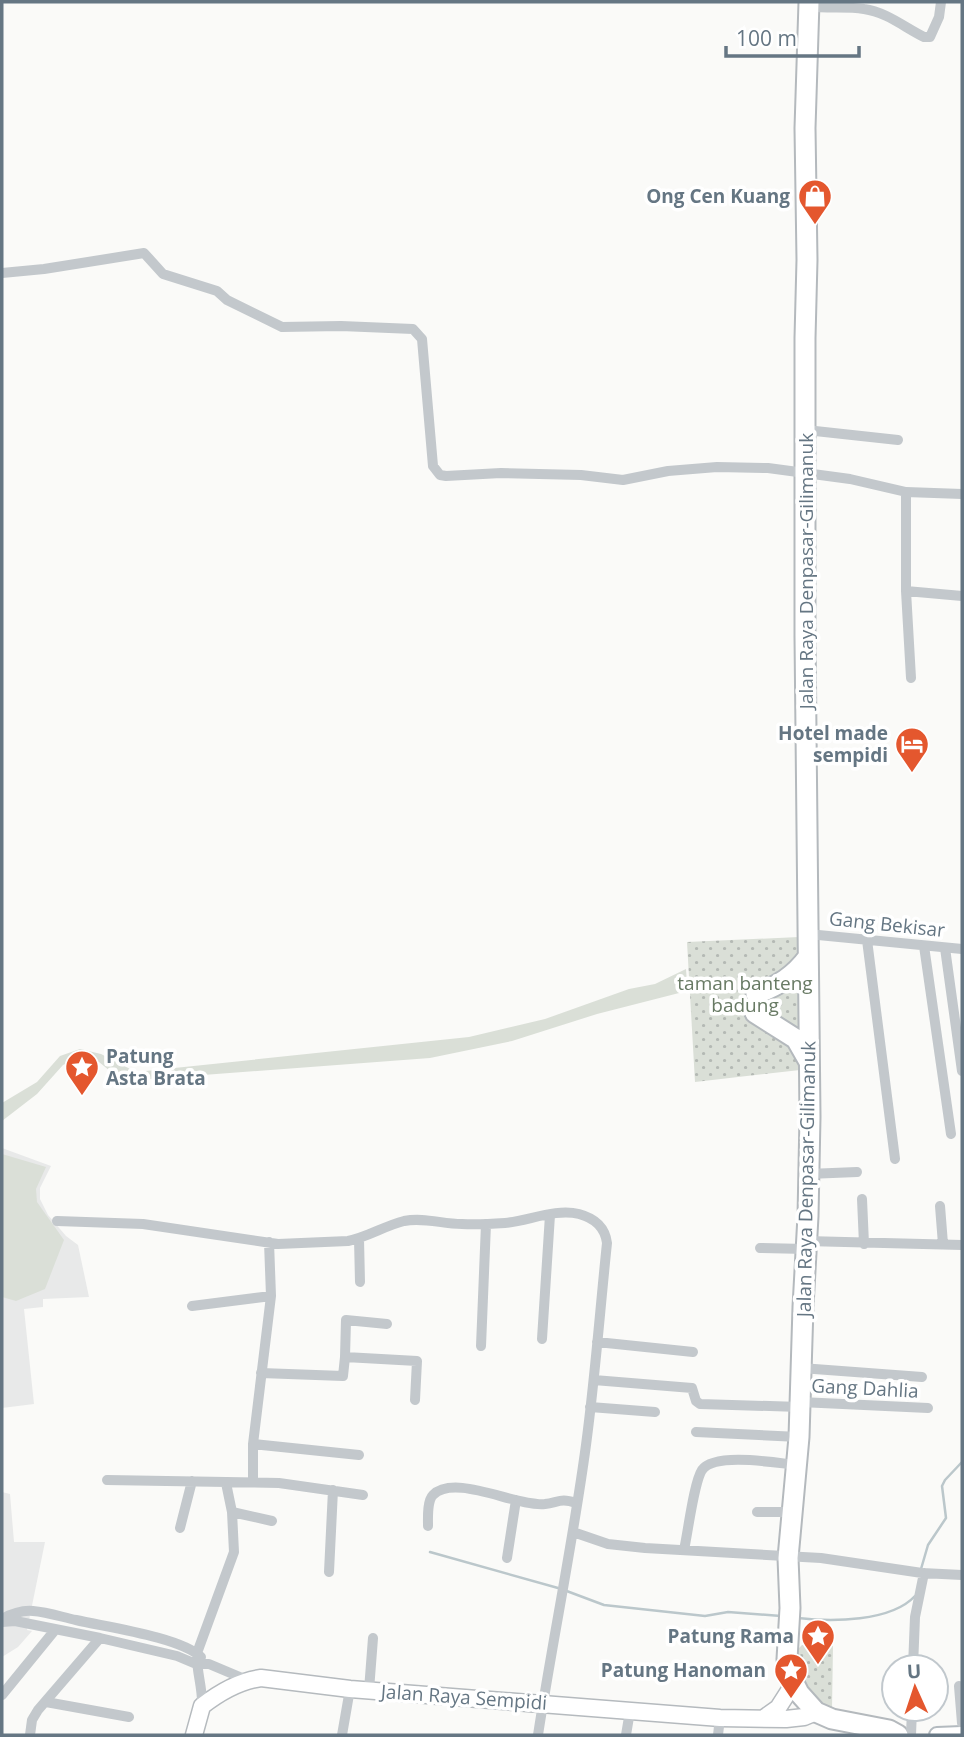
<svg xmlns="http://www.w3.org/2000/svg" width="964" height="1737" viewBox="0 0 964 1737" font-family="'Open Sans',sans-serif">
<style>
.built{fill:#e8e9e9}
.grass{fill:#dadfd7}
.park{fill:url(#park-dots)}
.lines{fill:none;stroke-linecap:round;stroke-linejoin:round}
.stream{stroke:#bbc7cb;stroke-width:2.5}
.secondary-casing{stroke:#b3babf;stroke-width:18}
.primary-casing{stroke:#b5babe;stroke-width:19}
.highway-casing{stroke:#b4b9bd;stroke-width:23}
.street{stroke:#c3c8cc;stroke-width:10}
.secondary{stroke:#fff;stroke-width:14}
.primary{stroke:#fff;stroke-width:16}
.highway{stroke:#fff;stroke-width:19}
.labels{text-anchor:middle;stroke-width:7;stroke-linejoin:round;paint-order:stroke}
.poi-label{font-size:19px;font-weight:bold;fill:#657683;stroke:#fff;text-anchor:end}
.street-label{font-size:19px;fill:#657683;stroke:#fff}
.park-label{font-size:19px;fill:#687a64;stroke:#fff}
</style>
<defs>
<pattern id="park-dots" width="8" height="8" patternUnits="userSpaceOnUse" patternTransform="scale(1.75)"><rect width="8" height="8" fill="#dadfd7"/><path d="M2 2h.1M6 6h.1" fill="none" stroke="#b4b9b4" stroke-width="1.8" stroke-linecap="round"/></pattern>
</defs>
<rect width="100%" height="100%" fill="#fafaf8"/>
<path class="built" d="M2,1148L51,1166L40,1188V1199L48,1215L66,1236L78,1245L89,1297L43,1299V1307L24,1309L34,1404L2,1408Z
M2,1492L10,1494L14,1542H45L27,1630L32,1631L18,1647L2,1657Z"/>
<path class="grass" d="M686,969L687,983L683,992L597,1014L512,1041L430,1058L137,1080L116,1076L99,1062L76,1059L63,1065L37,1094L2,1121V1103L37,1082L60,1056L80,1049L101,1054L136,1072L469,1037L545,1019L629,989L655,984Z
M2,1154L46,1167L36,1189L37,1202L64,1240L45,1289L16,1301L2,1297Z"/>
<path class="park" d="M799,937L800,1070L695,1082L687,942Z
M802,1645L833,1646L832,1709L818,1704L798,1675L795,1652Z"/>
<g class="lines">
<path class="stream" d="M430,1552L558,1588
M921,1569L928,1545L946,1518L942,1486L945,1480L962,1462
M564,1590L604,1605L705,1616L728,1612L781,1616
M798,1618C831,1622 891,1622 915,1596"/>
<g class="secondary-casing">
<path id="secondary" d="M937,1735L962,1734"/>
</g>
<g class="primary-casing">
<path id="primary" d="M764,1718L778,1708L794,1683
M194,1735L202,1706C220,1692 239,1681 261,1678L350,1689L720,1718L786,1719L804,1717L816,1712"/>
</g>
<g class="highway-casing">
<path id="highway" d="M809,2L805,128L807,260L805,338V636L810,1117L808,1216L803,1307L799,1437L788,1558L790,1608L787,1659L789,1673L799,1693L816,1712L832,1719L889,1730L898,1735
M756,994C778,986 794,976 808,957
M755,1013L796,1039L808,1060"/>
</g>
<path class="street" d="M809,6C827,9 846,6 864,9C886,12 904,27 924,37H930L939,17L941,2
M2,273L44,269L144,253L163,274L217,291L227,300L282,327L341,326L413,329L422,339L433,466L440,475L446,476L501,473L581,475L623,480L668,471L717,467L768,468L850,479L906,492L962,494
M806,430L898,440
M906,492V591L911,678
M906,591L962,596
M808,934L962,949
M867,940L895,1159
M924,946L951,1134
M945,948L962,1071
M808,1174L857,1172
M862,1199L864,1244
M940,1206L943,1244
M57,1221L143,1224L278,1244L348,1241C368,1237 384,1226 404,1221C424,1217 442,1224 462,1224C476,1225 491,1224 505,1223C528,1221 556,1208 579,1214C594,1218 605,1227 607,1243C600,1310 595,1378 586,1445C573,1542 553,1638 538,1735
M359,1239L360,1282
M806,1241L962,1245
M760,1248L806,1249
M192,1306L271,1296
M542,1339L550,1215
M597,1342L693,1352
M481,1346L486,1224
M345,1357L346,1320L387,1324
M801,1368L922,1377
M261,1373L343,1376L345,1357L417,1361L415,1400
M594,1380L692,1388L696,1401L700,1404L800,1407
M800,1402L928,1408
M590,1407L655,1412
M696,1432L799,1437
M253,1444L359,1455
M107,1480L279,1483L363,1495
M253,1482V1444L271,1296L269,1242
M232,1512L272,1521
M757,1512H793
M428,1526C428,1518 427,1501 433,1495C455,1473 516,1507 545,1504C559,1502 561,1498 576,1503
M180,1528L192,1481
M573,1532L608,1544L645,1548L821,1558L922,1573L962,1575
M684,1550C688,1532 694,1482 702,1470C715,1452 776,1463 797,1465
M507,1558L516,1500
M329,1572L333,1490
M2,1619C11,1614 22,1610 33,1611C47,1612 62,1617 76,1620C106,1627 180,1637 201,1657
M2,1622L15,1621L100,1638L177,1656L196,1664H209L247,1680
M913,1667L915,1617L924,1573
M959,1686L962,1723
M369,1690L373,1638
M2,1695L55,1630
M46,1702L129,1717
M202,1706C203,1688 196,1671 197,1653L234,1552L232,1512L226,1483
M30,1735L32,1720L38,1710L100,1638
M342,1735L350,1689
M626,1735L630,1711
M718,1735L720,1718
M911,1735L912,1709"/>
<use href="#secondary" class="secondary"/>
<use href="#primary" class="primary"/>
<use href="#highway" class="highway"/>
</g>
<defs>
<g id="shop-pin" transform="scale(1.75)"><path d="M0 17L-7.5 6A9.5 9.5 0 1 1 7.5 6Z" fill="#e4572e" stroke="#fff"/><path d="M-5-2.5h2.3a2.7 3.5 0 0 1 5.4 0H5L5.5 6h-11ZM-1.5-2.5h3a1.5 2.3 0 0 0-3 0Z" fill="#fff"/></g>
<g id="hotel-pin" transform="scale(1.75)"><path d="M0 17L-7.5 6A9.5 9.5 0 1 1 7.5 6Z" fill="#e4572e" stroke="#fff"/><path d="M-6-4.5h1.5V1H6V5H4.5V3h-9V5H-6ZM-4 0a1.8 1.8 0 1 1 3.6 0ZM.5 0V-2.5h3Q6-2.5 6 0Z" fill="#fff"/></g>
<g id="sight-pin" transform="scale(1.75)"><path d="M0 17L-7.5 6A9.5 9.5 0 1 1 7.5 6Z" fill="#e4572e" stroke="#fff"/><path d="M0-6L1.8-2.2L6-1.7L2.9 1.2L3.7 5.4L0 3.3L-3.7 5.4L-2.9 1.2L-6-1.7L-1.8-2.2Z" fill="#fff"/></g>
</defs>
<g fill-rule="evenodd">
<use href="#shop-pin" x="815" y="196"/>
<use href="#hotel-pin" x="912" y="744"/>
<use href="#sight-pin" x="82" y="1067"/>
<use href="#sight-pin" x="818" y="1636"/>
<use href="#sight-pin" x="791" y="1670"/>
</g>
<g class="labels">
<g class="poi-label">
<text x="790" y="203">Ong Cen Kuang</text>
<text x="888" y="740">Hotel made<tspan x="888" dy="22">sempidi</tspan></text>
<text x="106" y="1063" text-anchor="start">Patung<tspan x="106" dy="22">Asta Brata</tspan></text>
<text x="794" y="1643">Patung Rama</text>
<text x="766" y="1677">Patung Hanoman</text>
</g>
<g class="street-label">
<text transform="translate(806 571) rotate(-90)" y="7">Jalan Raya Denpasar-Gilimanuk</text>
<text transform="translate(887 924) rotate(6)" y="7">Gang Bekisar</text>
<text transform="translate(806 1179) rotate(-89)" y="7">Jalan Raya Denpasar-Gilimanuk</text>
<text transform="translate(865 1388) rotate(3)" y="7">Gang Dahlia</text>
<text transform="translate(464 1697) rotate(4)" y="7">Jalan Raya Sempidi</text>
</g>
<g class="park-label">
<text x="745" y="990">taman banteng<tspan x="745" dy="22">badung</tspan></text>
</g>
</g>
<rect width="964" height="1737" fill="none" stroke="#657683" stroke-width="7"/>
<g transform="translate(915 1688) rotate(357)"><circle r="33" fill="#ffffff" stroke="#c1c8cd" stroke-width="2"/>
<path d="M0-5L12 26L0 18L-12 26Z" fill="#e4572e"/>
<text y="-10" font-size="19" font-weight="bold" text-anchor="middle" fill="#657683">U</text>
</g>
<path d="M726 46v10h133v-10" fill="none" stroke="#657683" stroke-width="3.5"/>
<text x="736" y="46" font-size="21" fill="#657683" stroke="#ffffff" stroke-width="5" paint-order="stroke">100 m</text>
</svg>
